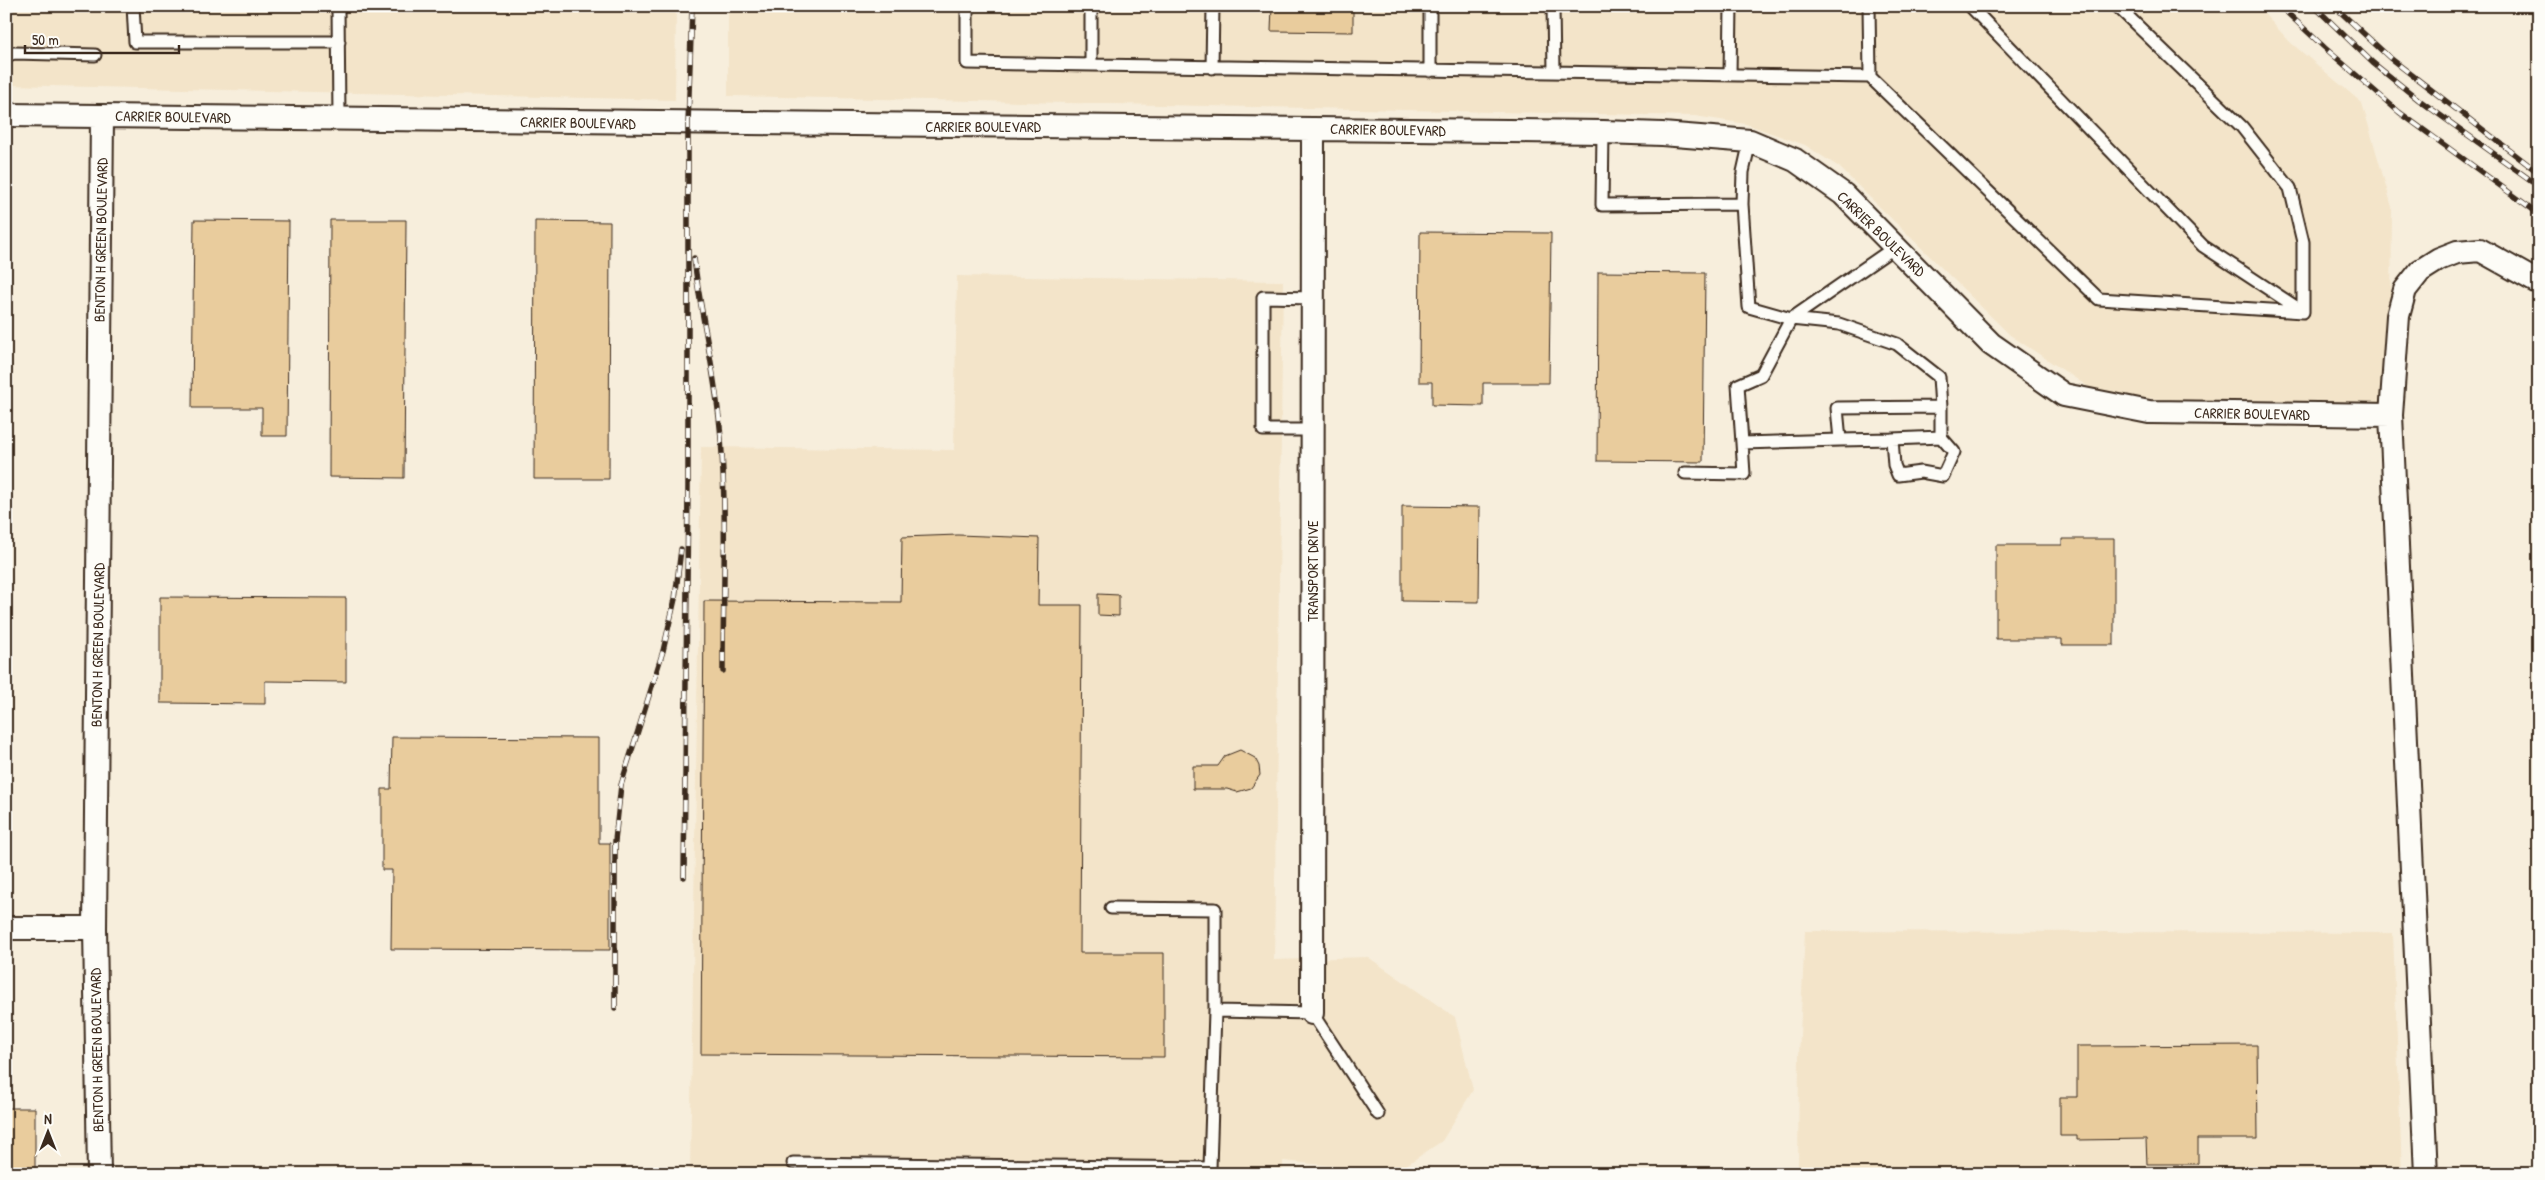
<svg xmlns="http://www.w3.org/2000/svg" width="2545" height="1180" viewBox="0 0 2545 1180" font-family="'Patrick Hand',sans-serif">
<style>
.built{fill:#f3e4c9}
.building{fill:#e9cc9d;stroke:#3b2a1e}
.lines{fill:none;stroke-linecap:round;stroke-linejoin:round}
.service-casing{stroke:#3b2a1e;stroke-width:15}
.minor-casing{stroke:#3b2a1e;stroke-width:26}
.service{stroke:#fdfcf7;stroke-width:11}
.minor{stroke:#fdfcf7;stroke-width:22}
.rail-casing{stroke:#3b2a1e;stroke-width:5.5}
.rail{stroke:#fdfcf7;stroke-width:4;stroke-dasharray:11;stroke-linecap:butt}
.labels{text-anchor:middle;stroke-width:4;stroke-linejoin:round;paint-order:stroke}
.street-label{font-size:15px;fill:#3b2a1e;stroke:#fdfcf7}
</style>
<rect width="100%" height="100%" fill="#f7eedc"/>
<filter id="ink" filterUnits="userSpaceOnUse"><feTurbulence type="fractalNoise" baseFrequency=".02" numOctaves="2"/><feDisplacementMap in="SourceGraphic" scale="10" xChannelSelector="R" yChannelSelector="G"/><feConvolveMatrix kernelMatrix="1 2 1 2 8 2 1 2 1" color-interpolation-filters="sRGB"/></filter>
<g filter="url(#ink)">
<path class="built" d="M6,6H676L675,100L6,85Z
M728,6H2257L2290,42L2362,103L2392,207L2391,321L2387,411L2142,398L2090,388L2010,335L1839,167L1805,145L1746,124L1695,116L728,96Z
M957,276L1283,281L1274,960L1368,957L1455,1017L1473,1090L1442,1141L1396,1172L1283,1161V1174H690L701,447L954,450Z
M1805,931L2393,933L2402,1174H1798L1799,1056Z"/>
<path class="building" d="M1272,6H1353V32L1271,31Z
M194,220L289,221L287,436H262V408H192Z
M330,220H406L404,478L329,477Z
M535,221L610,222L609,479H534Z
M1420,232L1551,233L1549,383H1483V406L1432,405V382H1419Z
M1598,272L1705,273L1703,462L1597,461Z
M1402,506L1480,507L1479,602L1402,601Z
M958,535L1039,538L1038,605H1082L1080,953H1164V1057L701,1054L704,601L901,602L902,537Z
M2062,539H2114V645H2062V639H1996V545H2062Z
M1098,594L1119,595V616L1098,615Z
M160,597L346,598V682L265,681V704L160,703Z
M392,737L599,738V843H610V950L391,949L392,870H382V789H391Z
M1240,750L1255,758L1259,766L1260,775L1251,788L1237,792L1227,789H1193V766H1218L1225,756Z
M2257,1045L2258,1139H2198V1164H2147L2146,1139L2077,1140V1136H2060V1097H2077V1046Z
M6,1108H35V1174H6Z"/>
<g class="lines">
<g class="service-casing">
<path id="service" d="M133,6L135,42H339
M338,6L339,119
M967,6V63L1870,77L2099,299L2303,312
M1553,6L1554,72
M1869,6L1870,77
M1970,6L2203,246L2302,311
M2117,6L2242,127L2290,188L2303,242V312
M6,56L14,53L95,55
M1091,65V6
M1212,68L1213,6
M1430,71V6
M1730,75L1731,6
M1603,132L1602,205L1742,204
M1750,141L1743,172L1742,204L1749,307L1791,319L1895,247
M1791,319L1839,324L1897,344L1939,377L1941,407L1837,408L1840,440L1742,443L1738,385L1761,375Z
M1941,407V437L1954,452L1943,476L1921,472L1898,475L1894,465L1892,439L1941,437
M1314,430H1263V297L1314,298
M1840,440L1892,439
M1685,473L1744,474L1742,443
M1111,908L1215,909V1011L1312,1013L1378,1114
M793,1163L1210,1168L1215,1011"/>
</g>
<g class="minor-casing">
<path id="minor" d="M6,115L1603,132L1662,134L1750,141L1795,160L1843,194L1991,344L2064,395L2149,412L2391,415
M6,928H95
M1312,1013L1313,129
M99,1174L95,928L102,116
M2426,1174L2391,415L2398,316L2405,290L2420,271L2439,259L2457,252L2480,250L2539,283"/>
</g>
<use href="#service" class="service"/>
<use href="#minor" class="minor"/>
<g class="rail-casing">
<path id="rail" d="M2280,6L2325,48L2399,112L2539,214
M2314,6L2373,63L2419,100L2539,186
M2334,6L2390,58L2539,173
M694,258C701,319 717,378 721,439C727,516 723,594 723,671
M684,877L688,487V124L692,6
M615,1008V841L621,785L663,651L675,599L681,549"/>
</g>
<use href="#rail" class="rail"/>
</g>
</g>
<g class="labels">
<g class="street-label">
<text transform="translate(173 117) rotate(1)" y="5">CARRIER BOULEVARD</text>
<text transform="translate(578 123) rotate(1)" y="5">CARRIER BOULEVARD</text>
<text x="983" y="132">CARRIER BOULEVARD</text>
<text transform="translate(1388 130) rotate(1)" y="5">CARRIER BOULEVARD</text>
<text transform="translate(1881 234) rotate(44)" y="5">CARRIER BOULEVARD</text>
<text transform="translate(101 240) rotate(-89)" y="5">BENTON H GREEN BOULEVARD</text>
<text transform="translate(2252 414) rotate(1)" y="5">CARRIER BOULEVARD</text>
<text transform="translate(1313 571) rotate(-90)" y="5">TRANSPORT DRIVE</text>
<text transform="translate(98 645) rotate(-89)" y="5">BENTON H GREEN BOULEVARD</text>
<text transform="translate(97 1050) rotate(-91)" y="5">BENTON H GREEN BOULEVARD</text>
</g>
</g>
<rect width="2545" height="1180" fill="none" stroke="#fdfcf7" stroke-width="25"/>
<rect x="12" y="12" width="2520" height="1155" fill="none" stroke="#3b2a1e" stroke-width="2" filter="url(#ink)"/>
<g transform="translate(48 1132)" stroke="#fdfcf7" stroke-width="4" paint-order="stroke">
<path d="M0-4L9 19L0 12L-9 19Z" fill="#3b2a1e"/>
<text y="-8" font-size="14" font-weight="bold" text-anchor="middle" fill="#3b2a1e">N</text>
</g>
<path d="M25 45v8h154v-8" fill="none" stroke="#3b2a1e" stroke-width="2.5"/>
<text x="32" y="45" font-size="15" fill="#3b2a1e" stroke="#fdfcf7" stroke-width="4" paint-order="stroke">50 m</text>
</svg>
